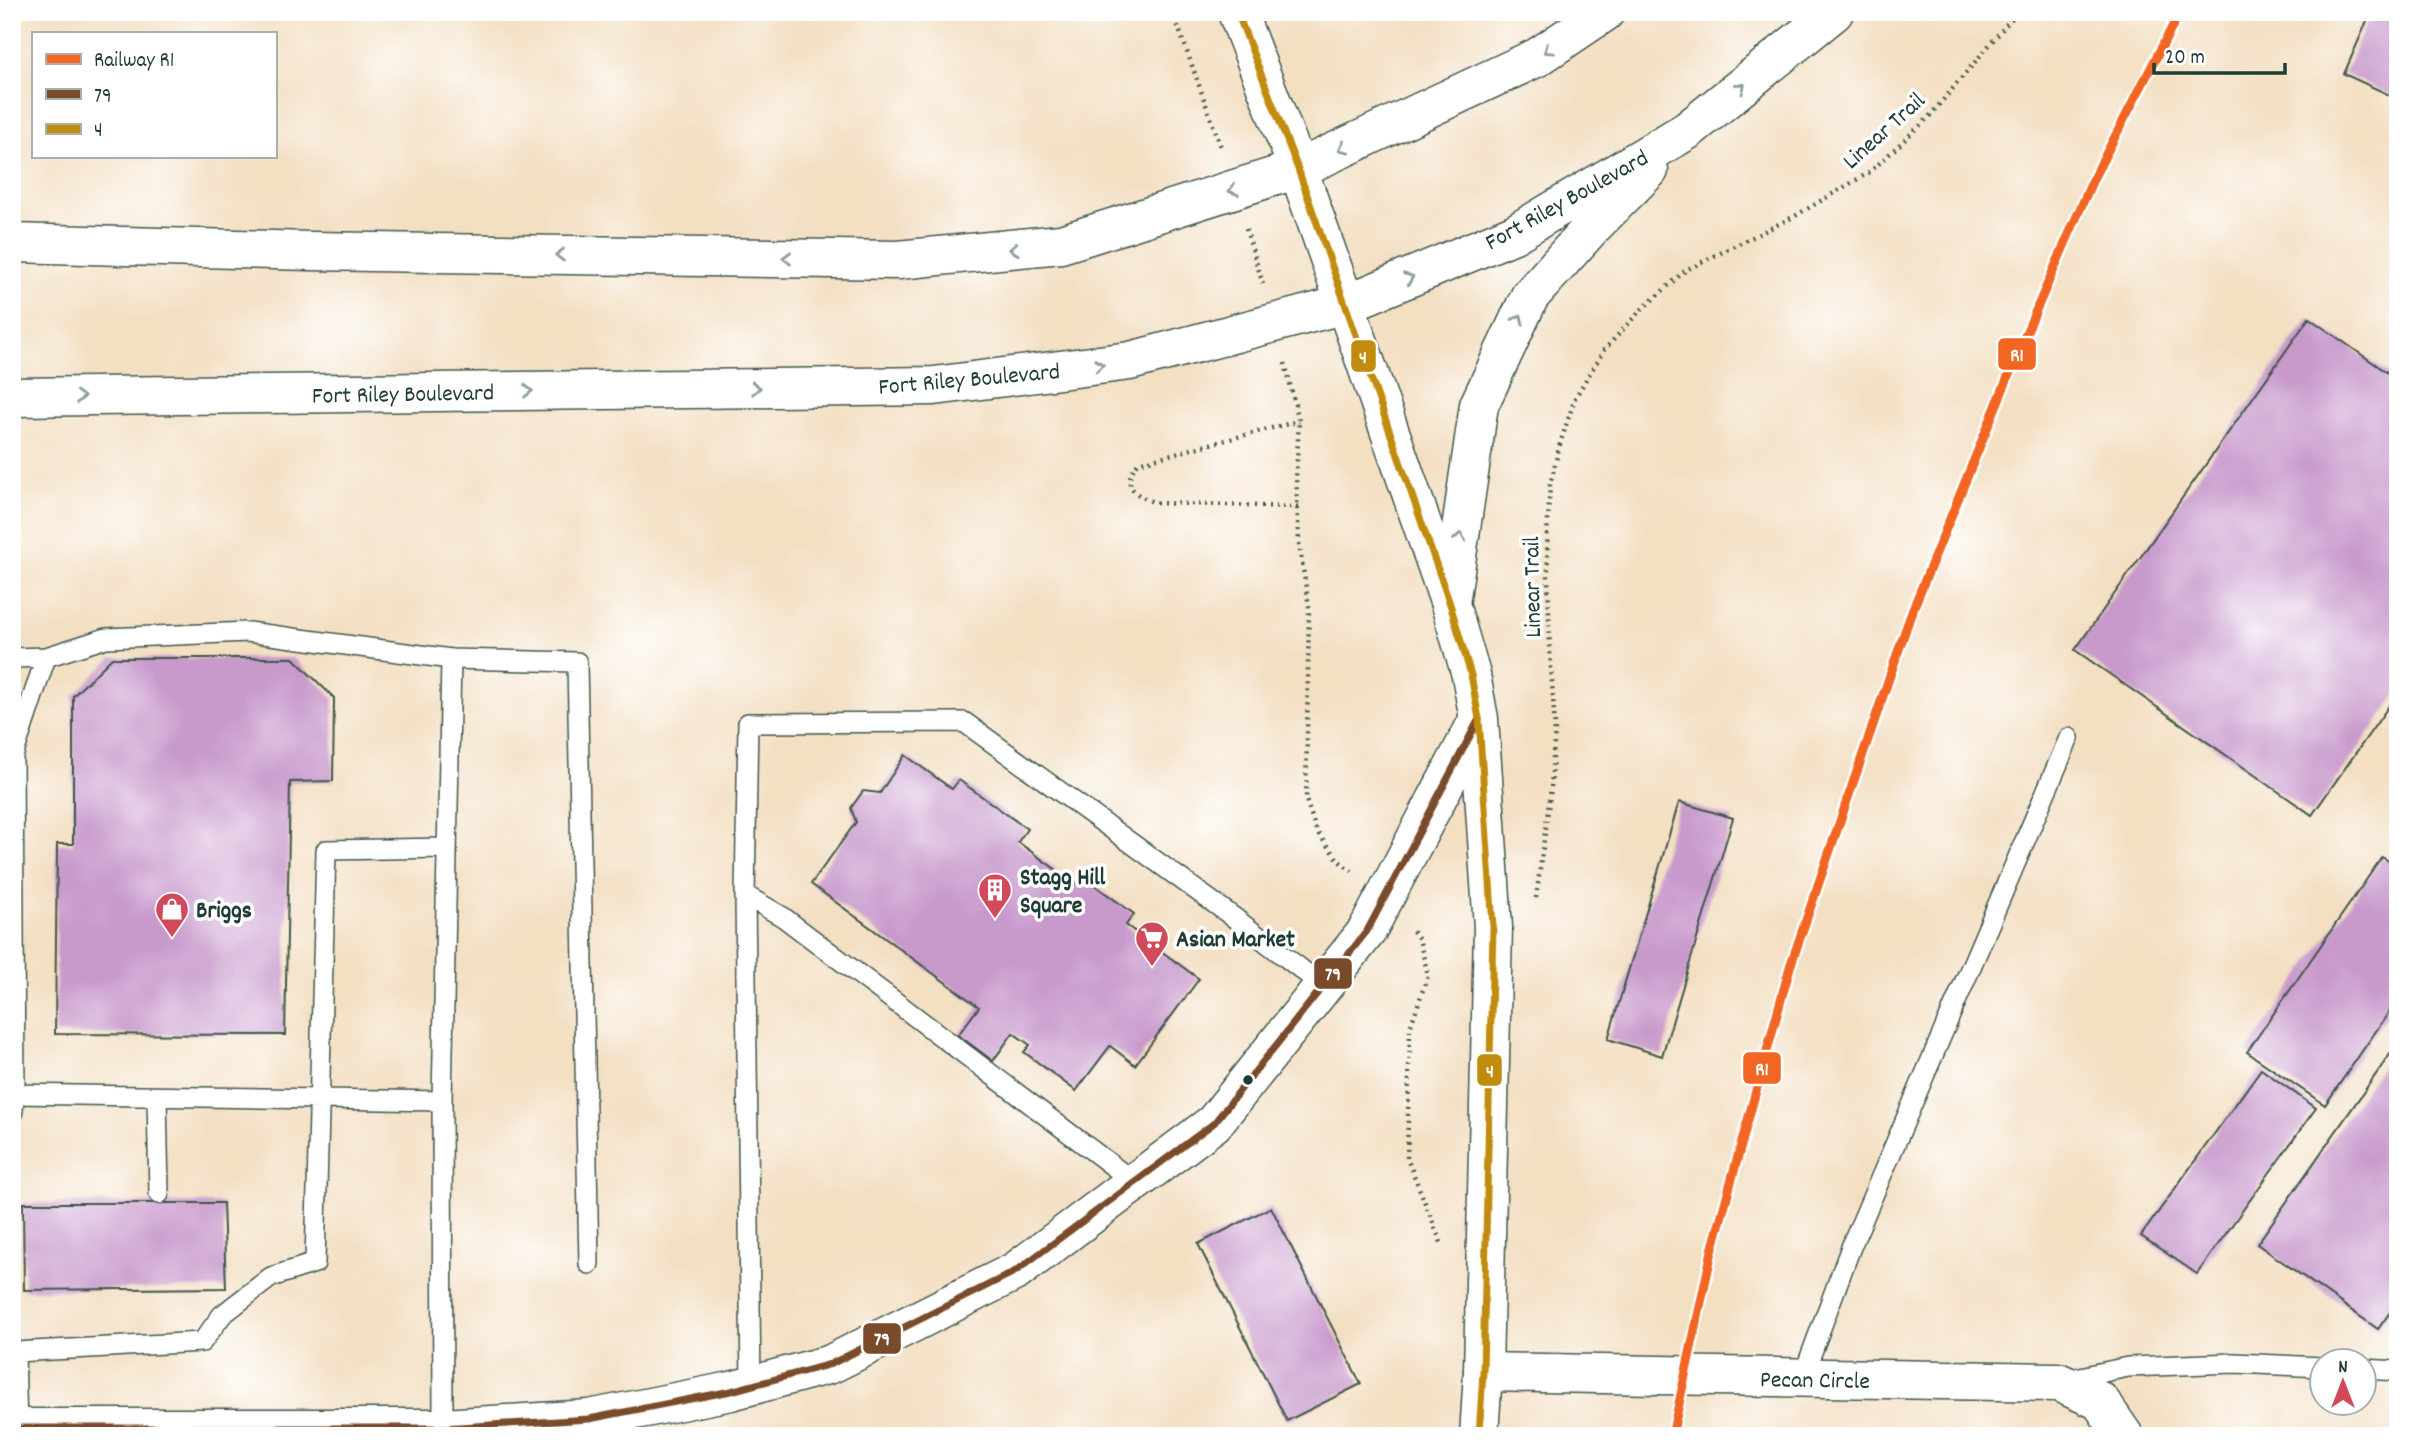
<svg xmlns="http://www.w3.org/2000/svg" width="2410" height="1448" viewBox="0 0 2410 1448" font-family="Dekko,sans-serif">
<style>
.building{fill:#c89acc}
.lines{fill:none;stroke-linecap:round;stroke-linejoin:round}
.lane-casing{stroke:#3f5549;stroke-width:22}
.street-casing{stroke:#3f5549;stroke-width:41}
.secondary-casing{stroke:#3f5549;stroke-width:41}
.highway-casing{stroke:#3f5549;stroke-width:41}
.path{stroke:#3f5549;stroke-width:4.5;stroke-dasharray:2 5;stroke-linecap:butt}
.lane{stroke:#fff;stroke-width:19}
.street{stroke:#fff;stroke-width:38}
.secondary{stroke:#fff;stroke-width:38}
.highway{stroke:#fff;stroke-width:38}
.bus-1-casing{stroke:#fff;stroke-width:12}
.bus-2-casing{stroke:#fff;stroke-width:12}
.bus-1{stroke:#7a4b2a;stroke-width:7}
.bus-2{stroke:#c18c0d;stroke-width:7}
.rail-1-casing{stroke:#fff;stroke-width:14}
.rail-1{stroke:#f26522;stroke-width:9}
.oneway{stroke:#8f9e9a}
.bus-dot{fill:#1f3d34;stroke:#fff;stroke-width:2.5}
.labels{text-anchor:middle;stroke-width:7;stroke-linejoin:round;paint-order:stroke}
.street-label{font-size:24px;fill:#1f3d34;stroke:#fff}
.poi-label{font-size:24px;font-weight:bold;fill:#1f3d34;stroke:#fff;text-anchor:start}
.line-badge{stroke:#fff;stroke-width:2.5}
.badge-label{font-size:19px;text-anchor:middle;font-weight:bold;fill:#fff}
</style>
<rect width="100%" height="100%" fill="#fff"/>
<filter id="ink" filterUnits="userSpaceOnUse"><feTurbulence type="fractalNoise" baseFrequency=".0143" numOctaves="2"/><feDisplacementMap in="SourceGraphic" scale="14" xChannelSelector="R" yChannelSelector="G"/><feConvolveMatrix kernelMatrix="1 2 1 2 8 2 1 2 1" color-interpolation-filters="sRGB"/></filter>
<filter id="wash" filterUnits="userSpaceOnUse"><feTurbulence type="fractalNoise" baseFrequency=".00686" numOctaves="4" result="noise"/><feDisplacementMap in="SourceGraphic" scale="28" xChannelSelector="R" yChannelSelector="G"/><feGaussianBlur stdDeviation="1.57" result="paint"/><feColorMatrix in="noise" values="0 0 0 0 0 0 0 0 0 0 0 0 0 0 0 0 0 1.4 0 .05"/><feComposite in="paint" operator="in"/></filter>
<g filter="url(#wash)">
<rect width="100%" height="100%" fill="#f3dfc2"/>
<g id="blocks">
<path class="building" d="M2371,12H2398V99L2344,74Z
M2309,318L2398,380V693L2312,815L2075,650Z
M112,658H293L334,698L333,781L290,782L285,1035L55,1034L57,844H73V696Z
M905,755L952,789L959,780L1027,829L1018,842L1076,884L1082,876L1134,914L1126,925L1199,979L1135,1065L1110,1046L1076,1091L1024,1052L1030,1045L1013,1033L993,1061L958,1035L979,1007L811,884L856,822L851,808L863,791L880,793Z
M1679,802L1733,818L1662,1056L1608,1039Z
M2382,857L2398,867V999L2325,1105L2247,1052Z
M2398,1043V1301L2378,1329L2257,1244Z
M2261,1069L2316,1108L2197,1274L2141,1236Z
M23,1203H223L226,1288L24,1290Z
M1271,1207L1361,1384L1287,1421L1198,1244Z"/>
</g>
</g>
<g filter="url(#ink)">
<use href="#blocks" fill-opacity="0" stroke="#3f5549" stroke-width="2"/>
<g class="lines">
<g class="lane-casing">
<path id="lane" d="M12,658L46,657L106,638L248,632L451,659L442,1101L443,1428
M451,659L577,662L589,1264
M745,895L751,1386
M15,1094L442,1101
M157,1097L159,1194
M12,1117L15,1094L13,756L46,657
M1134,1182L783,917L745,895L748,723L964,722L1236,919L1323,986
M12,1348L15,1352L17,1428
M15,1352L202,1342L222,1315L271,1277L315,1263L326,850L447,848
M2364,1369L2398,1371
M1802,1379L1851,1247L2069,738
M2066,1380L2128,1367L2234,1363L2322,1367"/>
</g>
<g class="street-casing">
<path id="street" d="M1237,12L1298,169
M1483,1372L2058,1382L2100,1401L2124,1436"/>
</g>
<g class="secondary-casing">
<path id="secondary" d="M1298,169L1450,604L1471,675L1479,719L1493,927L1483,1372L1479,1436
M12,1428H443L589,1419L731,1391L831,1364L1016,1271L1214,1123L1367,931L1479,719"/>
</g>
<g class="highway-casing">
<path id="highway" d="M12,243L310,251L898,260L1061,244L1298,169L1538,57L1605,12
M12,397L934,386L1130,361L1346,304L1514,234L1688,130L1834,12
M1450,604L1479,405L1530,296L1591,228L1649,170"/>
</g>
<path class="path" d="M1173,12L1222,150
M1246,229L1263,284
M1285,363L1299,421L1296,476L1299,543L1309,607L1306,800L1317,832L1339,861L1352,871
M1298,507L1156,503C1134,495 1120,485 1138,463L1299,421
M1536,898L1551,788L1555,728L1550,652L1547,536L1550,485L1560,444L1575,398L1604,350L1640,311L1686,270L1795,216L1870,172L1928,118L2017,12
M1413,931L1419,939L1428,975L1410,1028L1407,1158L1442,1245"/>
<use href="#lane" class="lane"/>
<use href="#street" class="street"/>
<use href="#secondary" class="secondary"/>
<use href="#highway" class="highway"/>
<g class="bus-1-casing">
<path id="bus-1" d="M12,1428H443L589,1419L731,1391L831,1364L1016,1271L1214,1123L1367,931L1479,719"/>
</g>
<g class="bus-2-casing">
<path id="bus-2" d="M1237,12L1298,169L1450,604L1471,675L1479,719L1493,927L1483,1372L1479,1436"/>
</g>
<use href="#bus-1" class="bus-1"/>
<use href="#bus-2" class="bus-2"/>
<g class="rail-1-casing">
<path id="rail-1" d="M1672,1436L1712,1251L1790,967L1911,614L2024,338L2094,177L2180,12"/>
</g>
<use href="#rail-1" class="rail-1"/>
</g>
<defs><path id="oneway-chevron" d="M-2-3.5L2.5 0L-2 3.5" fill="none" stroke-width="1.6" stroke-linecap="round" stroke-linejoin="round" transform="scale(1.75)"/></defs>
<g class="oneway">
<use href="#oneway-chevron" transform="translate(1548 50) rotate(146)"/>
<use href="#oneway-chevron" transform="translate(1741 87) rotate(-38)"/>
<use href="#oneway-chevron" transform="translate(1343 148) rotate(155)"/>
<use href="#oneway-chevron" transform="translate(1233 190) rotate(162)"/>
<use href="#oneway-chevron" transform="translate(1014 249) rotate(174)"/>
<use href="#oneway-chevron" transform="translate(560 255) rotate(-179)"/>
<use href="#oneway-chevron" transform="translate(787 258) rotate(-179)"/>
<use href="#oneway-chevron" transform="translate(1409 278) rotate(-23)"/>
<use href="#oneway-chevron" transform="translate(1519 319) rotate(-65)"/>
<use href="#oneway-chevron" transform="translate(1099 365) rotate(-7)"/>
<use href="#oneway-chevron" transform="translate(756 388) rotate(-1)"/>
<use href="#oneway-chevron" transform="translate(528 391) rotate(-1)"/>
<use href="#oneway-chevron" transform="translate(80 397) rotate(-1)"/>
<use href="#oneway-chevron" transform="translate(1460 537) rotate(-82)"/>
</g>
</g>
<defs>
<g id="building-pin" transform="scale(1.75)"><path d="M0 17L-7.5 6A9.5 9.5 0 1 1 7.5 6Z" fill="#d1495b" stroke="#fff"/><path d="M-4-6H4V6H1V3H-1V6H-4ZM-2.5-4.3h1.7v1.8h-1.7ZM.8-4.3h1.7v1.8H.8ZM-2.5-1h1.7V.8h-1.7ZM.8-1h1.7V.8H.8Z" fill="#fff"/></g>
<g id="shop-pin" transform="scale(1.75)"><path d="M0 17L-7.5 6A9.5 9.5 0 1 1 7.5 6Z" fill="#d1495b" stroke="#fff"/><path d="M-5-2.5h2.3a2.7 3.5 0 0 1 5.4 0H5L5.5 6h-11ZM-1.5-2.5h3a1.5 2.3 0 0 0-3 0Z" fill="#fff"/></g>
<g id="supermarket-pin" transform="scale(1.75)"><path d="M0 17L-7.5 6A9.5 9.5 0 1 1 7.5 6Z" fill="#d1495b" stroke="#fff"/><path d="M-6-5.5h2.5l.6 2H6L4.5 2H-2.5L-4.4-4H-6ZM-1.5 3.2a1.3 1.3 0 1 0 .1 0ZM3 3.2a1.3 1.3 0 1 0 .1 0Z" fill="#fff"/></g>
</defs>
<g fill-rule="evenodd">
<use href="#building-pin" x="995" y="890"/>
<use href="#shop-pin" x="172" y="909"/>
<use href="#supermarket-pin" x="1152" y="938"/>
</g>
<circle class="bus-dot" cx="1248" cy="1080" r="6"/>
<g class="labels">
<g class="street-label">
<text transform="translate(1883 130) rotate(-42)" y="8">Linear Trail</text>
<text transform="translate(1566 199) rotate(-29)" y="8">Fort Riley Boulevard</text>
<text transform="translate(969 378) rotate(-5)" y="8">Fort Riley Boulevard</text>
<text transform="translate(403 393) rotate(-1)" y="8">Fort Riley Boulevard</text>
<text transform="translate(1531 587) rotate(-91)" y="8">Linear Trail</text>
<text transform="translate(1815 1379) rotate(1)" y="8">Pecan Circle</text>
</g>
<g class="poi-label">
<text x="1020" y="884">Stagg Hill<tspan x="1020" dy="28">Square</tspan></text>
<text x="196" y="917">Briggs</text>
<text x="1176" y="946">Asian Market</text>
</g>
</g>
<g class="line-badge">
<rect x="1997" y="337" width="40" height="34" rx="7" fill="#f26522"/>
<rect x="1350" y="339" width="27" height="34" rx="7" fill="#c18c0d"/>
<rect x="1313" y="957" width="40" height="33" rx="7" fill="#7a4b2a"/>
<rect x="1742" y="1051" width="40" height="34" rx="7" fill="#f26522"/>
<rect x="1476" y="1053" width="27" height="34" rx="7" fill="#c18c0d"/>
<rect x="862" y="1322" width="40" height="33" rx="7" fill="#7a4b2a"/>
</g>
<g class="badge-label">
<text x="2017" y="361">R1</text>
<text x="1363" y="363">4</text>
<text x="1333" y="980">79</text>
<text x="1762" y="1075">R1</text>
<text x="1490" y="1077">4</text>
<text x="882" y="1345">79</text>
</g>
<rect width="2410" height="1448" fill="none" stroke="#fff" stroke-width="42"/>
<rect x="32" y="32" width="245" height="126" fill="#ffffff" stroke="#a5b1ae" stroke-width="2"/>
<rect x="46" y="54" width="35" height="10" fill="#f26522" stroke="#a5b1ae" stroke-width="2"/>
<text x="94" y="66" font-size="21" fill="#1f3d34">Railway R1</text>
<rect x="46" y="89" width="35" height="10" fill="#7a4b2a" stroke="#a5b1ae" stroke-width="2"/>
<text x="94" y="102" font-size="21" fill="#1f3d34">79</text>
<rect x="46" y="124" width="35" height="10" fill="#c18c0d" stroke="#a5b1ae" stroke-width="2"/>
<text x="94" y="136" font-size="21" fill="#1f3d34">4</text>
<g transform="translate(2343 1382)"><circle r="33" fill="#ffffff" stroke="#a5b1ae" stroke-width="2"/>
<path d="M0-5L12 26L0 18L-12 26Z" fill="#d1495b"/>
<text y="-10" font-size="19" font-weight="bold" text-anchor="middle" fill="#1f3d34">N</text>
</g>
<path d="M2154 63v10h131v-10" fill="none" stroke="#1f3d34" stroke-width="3.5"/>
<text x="2165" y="63" font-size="21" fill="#1f3d34" stroke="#ffffff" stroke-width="5" paint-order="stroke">20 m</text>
</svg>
